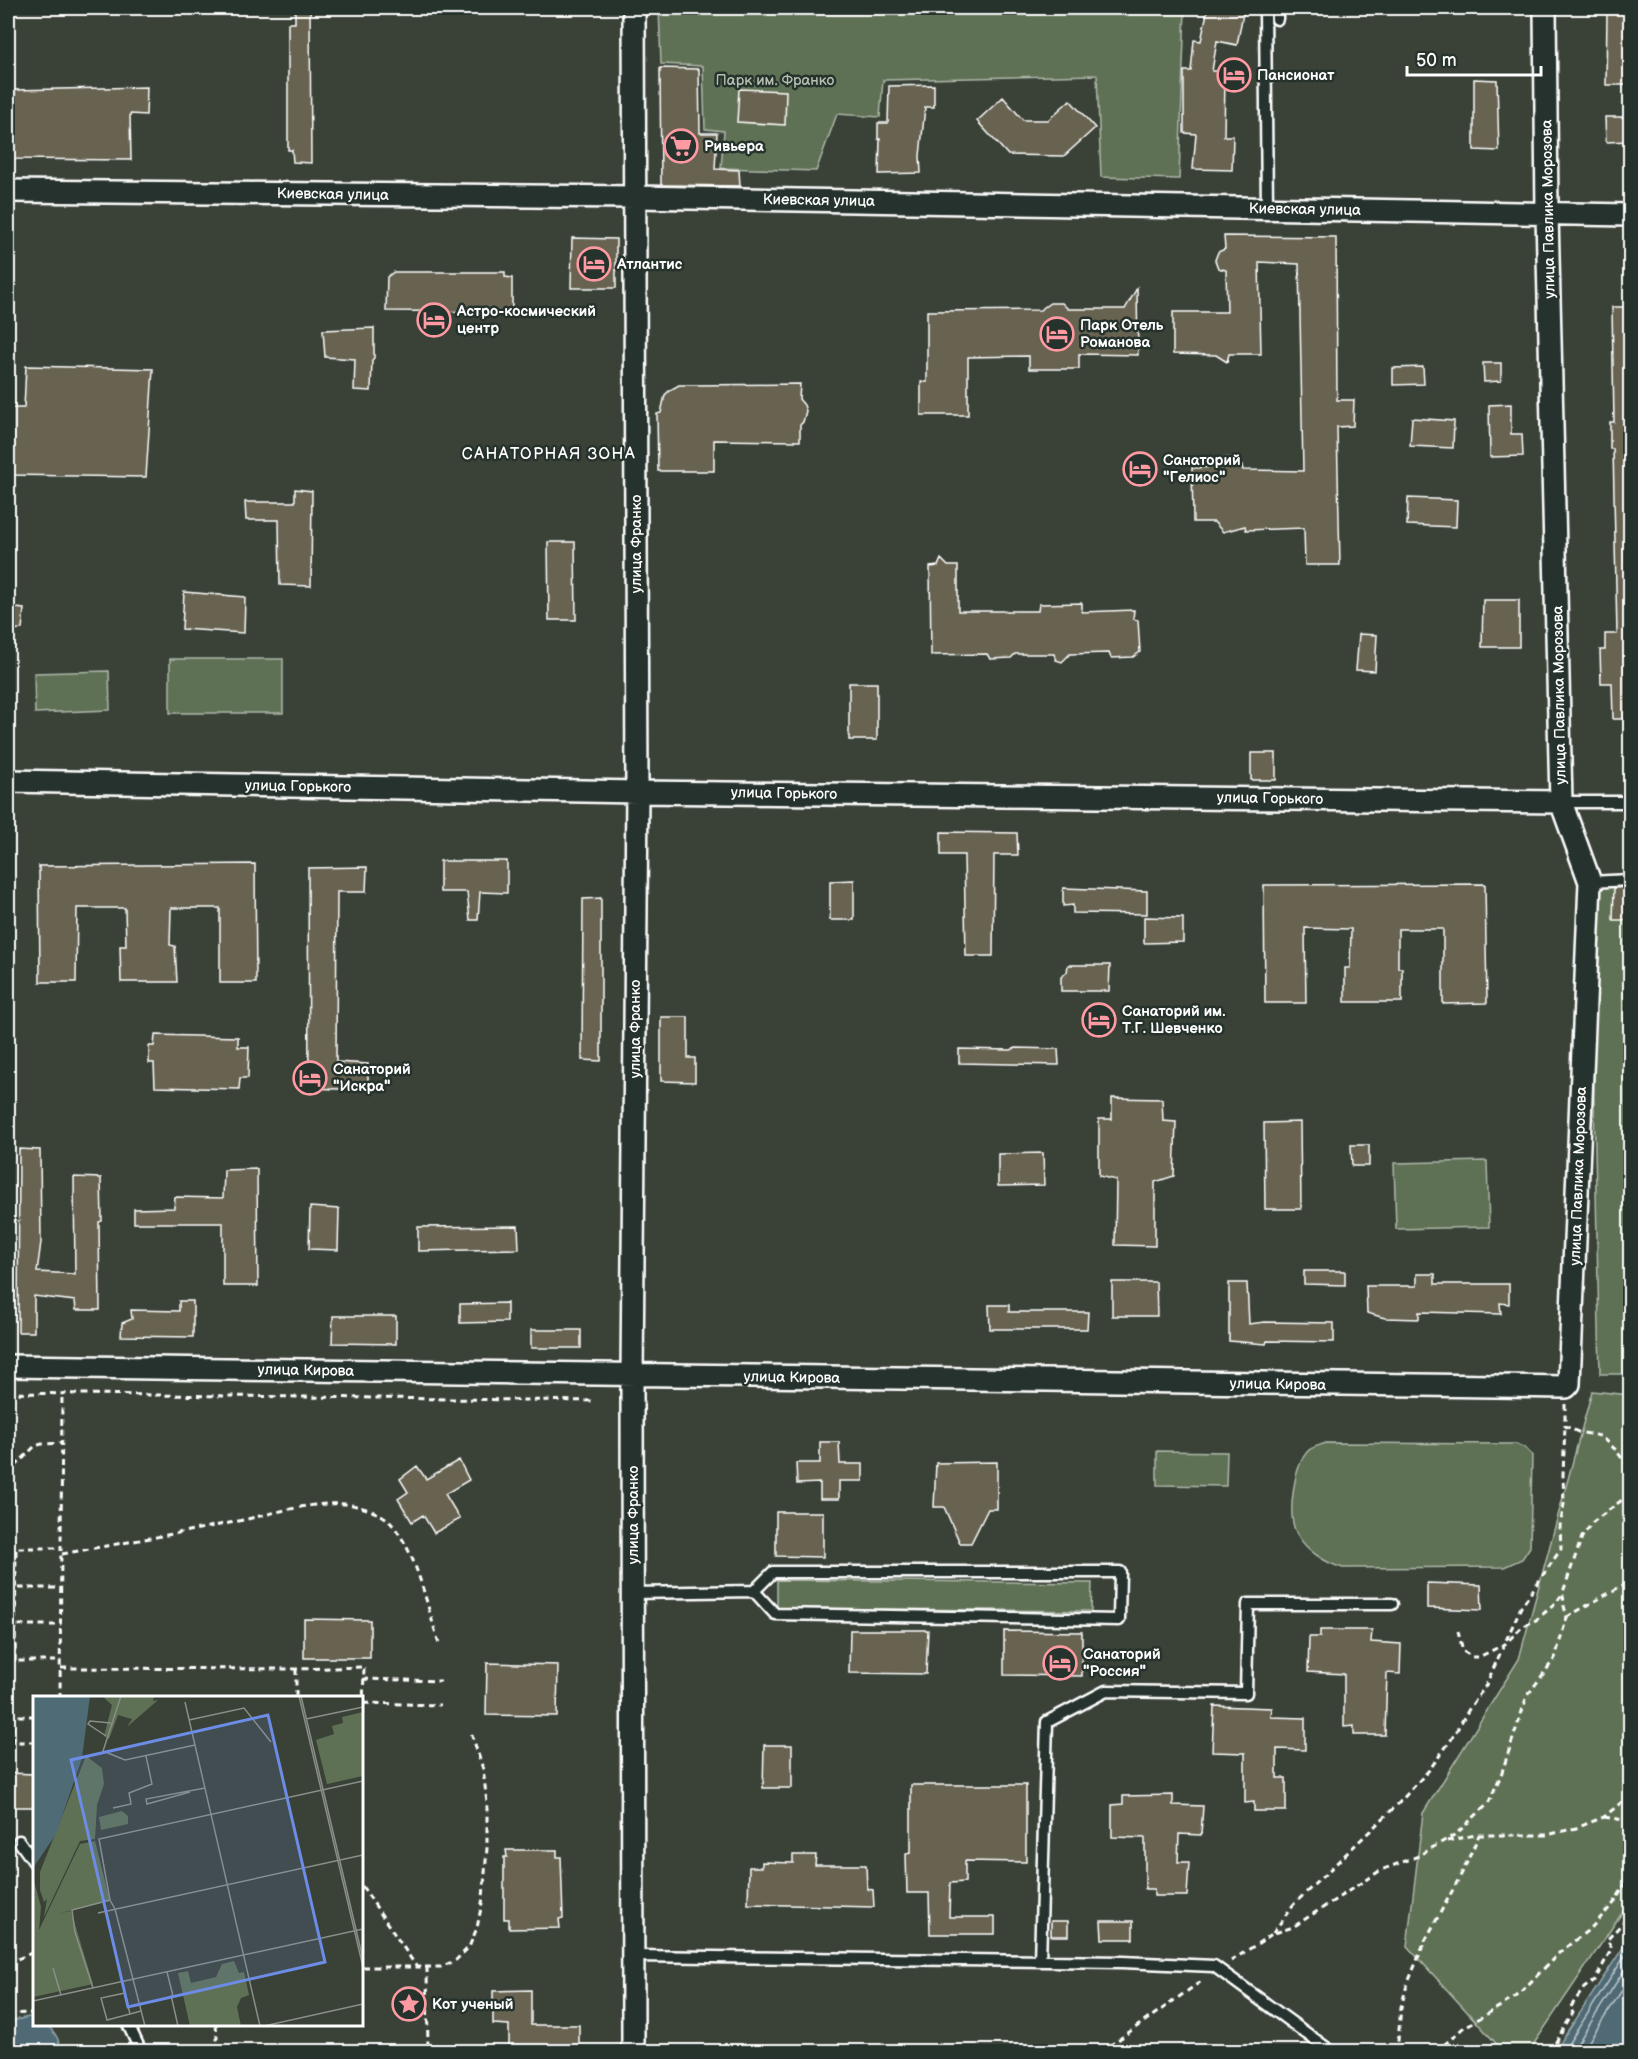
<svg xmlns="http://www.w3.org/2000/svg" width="1638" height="2059" viewBox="0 0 1638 2059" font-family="'Balsamiq Sans',sans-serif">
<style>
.green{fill:#5f7154;stroke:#afb8aa;stroke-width:1.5}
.water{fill:#4f6b75;stroke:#95a6ac;stroke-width:1.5}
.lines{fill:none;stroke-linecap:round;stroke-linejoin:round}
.shore{stroke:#b9c4c8;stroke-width:1.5}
.building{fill:#686451;stroke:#fff;stroke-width:1.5}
.service-casing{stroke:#fff;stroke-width:15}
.minor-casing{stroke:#fff;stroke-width:26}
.path{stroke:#fff;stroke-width:3;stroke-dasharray:6 4.5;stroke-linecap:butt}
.service{stroke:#26332d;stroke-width:10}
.minor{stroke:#26332d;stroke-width:21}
.labels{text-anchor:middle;stroke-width:5;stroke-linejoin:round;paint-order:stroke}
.poi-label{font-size:15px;font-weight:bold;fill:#fff;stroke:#26332d;text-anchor:start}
.park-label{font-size:15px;fill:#b7bfb2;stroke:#26332d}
.street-label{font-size:15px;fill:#fff;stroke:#26332d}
.neighbourhood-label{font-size:16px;letter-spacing:1.5px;fill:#fff;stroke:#26332d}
.inset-road{fill:none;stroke:#898e88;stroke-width:1.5}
.view{fill:#6c8ce6;fill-opacity:0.15;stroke:#6c8ce6;stroke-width:3}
.inset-edge{fill:none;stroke:#fff;stroke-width:3}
</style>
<rect width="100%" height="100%" fill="#3a4238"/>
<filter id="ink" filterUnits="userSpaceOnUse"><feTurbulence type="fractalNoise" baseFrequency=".0167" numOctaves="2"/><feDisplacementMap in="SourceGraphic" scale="12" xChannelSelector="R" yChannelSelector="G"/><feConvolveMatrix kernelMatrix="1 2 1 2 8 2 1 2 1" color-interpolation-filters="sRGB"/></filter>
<g filter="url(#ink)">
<path class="green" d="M659,8H1185L1179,179L1101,177L1097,75L883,80L880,117L837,114L816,171L721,168L724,131L705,129L703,66L661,64Z
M170,659H283V713H170Z
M109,671L110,710L35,713L34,673Z
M1589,875L1630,876V1374H1600Z
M1487,1161L1489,1227L1396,1229L1394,1163Z
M1592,1391L1630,1395V1901L1529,2051H1503L1407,1946L1423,1813L1519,1659Z
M1326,1443L1516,1444L1525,1448L1532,1455L1530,1547L1522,1559L1504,1567L1343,1568C1325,1563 1305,1550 1296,1532C1287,1514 1294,1464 1309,1450C1312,1447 1321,1445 1326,1443Z
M1157,1451L1227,1452L1226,1486L1157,1485Z
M777,1580L1092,1583L1091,1611L777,1608Z"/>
<path class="water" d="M1630,1937V2051H1555Z
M29,2017L34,2019V2024L47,2025C55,2033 60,2039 60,2051H8V2032L15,2020Z"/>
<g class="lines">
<path class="shore" d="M1563,2052L1630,1948
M1572,2052L1630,1961
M1582,2052L1630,1978"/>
</g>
<path class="building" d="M295,8H310L311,163L293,162L292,150H288V23H295Z
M1208,8H1244L1237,45L1217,41L1212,71H1221V78L1225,79L1224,136H1233L1232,170L1193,169L1196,134L1184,133V71H1191L1194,40L1201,41Z
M1607,12H1630V38H1629L1630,85H1606Z
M660,68L699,69L700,133H717L715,169L739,170L740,186L661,185Z
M1474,79L1497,80L1499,151L1474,150Z
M934,85V107H925L920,156L921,173L879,174L880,139H878V123H888L889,86Z
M147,87L146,115L130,114L131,160L11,159L15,90Z
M739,89L786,91L785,125L737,122Z
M1003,97L1023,120H1048L1070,100L1095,128L1064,156L1008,155L977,121Z
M1605,117H1630V141L1606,142Z
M1224,236L1336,237L1337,400H1354L1353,426L1337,427L1340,565H1305L1304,528L1246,530L1245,526L1223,532L1214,522H1193L1192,468L1216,467L1219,461L1225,458H1234L1237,467L1242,466L1243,470L1303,471L1299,264L1259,262L1261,354H1229L1227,362L1216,355L1173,354V312H1227L1226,270L1218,268L1215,260L1218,252L1225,249Z
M572,238L616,239V288H571Z
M394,272H505V277L512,278V312L386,311L387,277Z
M1137,288L1138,355L1079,354V369H1029V356L968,357V415H921V382H927V311L1040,310L1050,303H1062L1068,309H1125Z
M1612,307H1630V719H1613L1612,683H1601L1600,650H1605V634H1617L1613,449H1610V422H1614Z
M374,328V358L372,360L371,391L354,390L355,359L325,357L323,330Z
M1483,363H1501V381L1484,382Z
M26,366L153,369L146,477L8,475V408H24Z
M1423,367L1424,384L1393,385V368Z
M800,384L799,399L804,405L806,411L803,422L800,425V441L714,440V471H658L657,414L661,413L665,395L670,390L679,385H690Z
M1511,404V434H1522L1523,456L1490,457L1489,405Z
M1412,418L1454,421L1453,448L1410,446Z
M295,489L312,491L311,586L280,585L279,520H246L245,502H295Z
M1408,498L1457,500L1456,527L1407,525Z
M548,542H575L576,620H549Z
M941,559L948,566H958V611H1038L1039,604L1082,603V612L1134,610L1133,619L1138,620L1140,652L1133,657L1111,658L1109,653L1070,654L1062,662L1056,660L1054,654H1015L1011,658L990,659L987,654L931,655L930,567L938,566Z
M184,592L245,597L244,633L182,629Z
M1483,600H1519V647H1482Z
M8,607L24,609L22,629L8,630Z
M1359,634L1377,635L1375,671L1356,670Z
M849,683H877V740H849Z
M1251,753H1276V780H1251Z
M941,832L1017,833L1018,855H994L993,956H966L964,855H941Z
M440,861H507V893L480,892L478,920H470L467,892H440Z
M255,864L256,983H220V908H171L170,945L175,946L177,982H121L120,946H126L125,908H77L76,982H40L39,866Z
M367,867L366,892H337L336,1062L368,1064V1090L309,1088L308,868Z
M854,880V920H830V881Z
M1485,884L1487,1003L1443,1004V929H1398V968H1402V1002H1345V968H1350L1351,929L1305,928L1306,1003H1265L1264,885Z
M1630,887V920H1613L1614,888Z
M1063,888L1147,891V914L1073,913V905L1063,906Z
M601,898V1061L582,1060L583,899Z
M1144,917L1183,918V942L1144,943Z
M1068,965H1110L1109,991H1061V977L1067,972Z
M661,1017H688V1058H695V1082L661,1081Z
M155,1035L238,1037V1047H249L248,1078H240L239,1089L155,1087L154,1063H149V1046H154Z
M1015,1048L1058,1049L1059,1065L959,1063V1049L1011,1050Z
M1112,1098L1162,1099L1163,1121L1176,1122L1174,1176L1155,1182V1246L1115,1245L1116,1180L1099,1176V1119H1112Z
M1300,1122L1301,1209H1265L1264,1123Z
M1351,1145H1369V1166H1352Z
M19,1149L40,1150L41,1242L37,1272L75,1274L74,1177L101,1178L102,1221L99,1222L100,1310H76L75,1301L34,1296V1332H18Z
M1043,1153L1044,1185L998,1186V1154Z
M257,1169L258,1286H223V1223H134V1209L174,1208L175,1197L223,1198L224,1170Z
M310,1207L339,1209L338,1250L309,1249Z
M518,1226L519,1249L418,1251V1227Z
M1304,1271H1345V1285L1304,1284Z
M1417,1274H1435V1284H1509V1304L1500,1303L1501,1314L1419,1312V1319L1385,1318L1367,1313L1366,1286H1417Z
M1112,1282H1156L1157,1316H1112Z
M1229,1283H1247L1249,1324L1265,1322L1334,1323V1342L1267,1341L1266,1344L1229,1341Z
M179,1301H193V1337L121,1336L122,1323L132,1319L131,1310L179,1311Z
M507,1303V1322L460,1323V1304Z
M989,1305H1009V1312H1088L1087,1329H990Z
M333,1316H396V1344L332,1343Z
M531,1330H581V1348H531Z
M820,1442H839L840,1464H863V1481H839V1499H820V1483L797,1484L796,1463H820Z
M459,1460L469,1480L445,1494L460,1519L434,1533L423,1515L412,1522L398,1499L408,1492L400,1479L417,1466L426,1479Z
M997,1462V1509H988L971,1543H960L944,1507H934L936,1463Z
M776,1512H823V1557L776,1556Z
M1427,1583L1481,1585L1482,1610L1427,1608Z
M304,1619L370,1620V1658H304Z
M850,1630H928L926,1674L849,1673Z
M1320,1630H1372L1371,1642L1401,1644L1400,1674L1387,1673L1385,1735H1354V1726L1344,1727V1674L1308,1672L1309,1637H1320Z
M1004,1631L1082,1632V1676L1004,1675Z
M487,1663L558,1665L557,1716L486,1715Z
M1214,1706L1272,1708L1271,1717L1305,1718V1750L1277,1749V1778H1286V1811H1254V1802L1245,1803V1753L1212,1752Z
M764,1745H792V1788H763Z
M8,1773L34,1774V1807H8Z
M911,1785H1026V1862L965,1861V1882L950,1883L949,1917H995V1934H930L929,1893H907L906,1854L911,1853Z
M1173,1795V1805L1203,1806L1201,1835L1179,1834L1178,1862H1189L1187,1896H1154V1889H1145V1838L1112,1837V1805L1123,1804V1796Z
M506,1850H557V1857H561L563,1918L559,1919L560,1928L509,1929V1919H504V1857H507Z
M793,1855H816L815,1865H866L867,1889L873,1890L874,1907L748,1904L749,1867H762V1862L793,1863Z
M1051,1921H1068V1936H1051Z
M1101,1921H1133V1939H1102Z
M531,1990V2025H579V2052H555V2046H509V2025L493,2024V1991Z"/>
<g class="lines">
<g class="service-casing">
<path id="service" d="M1265,8L1267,209
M1277,8V19
M1561,802H1630
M1590,882L1630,880
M633,1593L754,1591L775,1614L1119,1620L1120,1572H773L754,1591
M19,1841L34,1862
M633,1956L1122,1962L1214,1966L1332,2052
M1040,1961L1047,1722L1106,1691L1246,1693L1248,1604H1392
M128,2024L141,2052"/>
</g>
<g class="minor-casing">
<path id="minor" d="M8,191L635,197L1630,215
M8,781L637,792L1561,802
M8,1366L1566,1387L1569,1384L1590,882L1561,802L1547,214L1545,8
M633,2052L632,1374L637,792L634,8"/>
</g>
<path class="path" d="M8,1393L596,1401
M1565,1404V1426L1578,1432L1600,1436L1616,1450L1630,1469
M8,1474L35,1446L42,1444L62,1443
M8,1548H62
M62,1554C116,1544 170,1535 224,1524C262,1517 307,1501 345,1504C356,1505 380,1512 388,1520C418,1551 426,1606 440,1646
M8,1588H62
M1567,1617L1630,1581
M8,1625H61
M1458,1631L1463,1651L1472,1657H1479L1505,1644L1522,1627L1536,1620L1556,1603L1563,1593
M8,1661H61
M15,1661L16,1548
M61,1668L296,1669L364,1667L363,1712H362
M296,1669V1698
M363,1679L441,1681
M60,1698L62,1394
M364,1703L440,1705
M8,1716H34
M8,1742H34
M13,1742V1716
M1604,1817L1630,1821
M1447,1841L1475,1835H1547L1576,1828L1604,1817L1623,1801L1630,1798
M362,1886L416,1966
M1273,1933L1293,1905L1398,1804L1429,1770L1451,1740L1469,1709L1486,1685L1521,1607L1561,1549L1560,1526L1564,1504L1563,1475L1565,1426
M1231,1961L1272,1934L1293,1927L1381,1870L1416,1857L1456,1834L1488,1804L1501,1775L1527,1696L1555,1658L1567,1617L1564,1606L1563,1592L1582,1537L1593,1522L1630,1494
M8,1963L34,1952
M362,1967H441L456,1960L469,1947L477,1928L483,1898L487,1848V1803L483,1769L471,1732
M427,1967L428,2052
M8,2014L34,2013
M216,2024L218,2052
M1101,2052L1203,1980
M1397,2052L1401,2007L1407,1985L1425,1941L1463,1871L1479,1835
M1436,2052L1463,2028L1516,1997L1560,1952L1591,1928L1614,1903L1630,1876
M1550,2052L1573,2013L1570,2008L1584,1988L1595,1980L1612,1948L1607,1940L1630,1915"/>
<use href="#service" class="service"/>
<use href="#minor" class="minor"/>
</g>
</g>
<defs>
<g id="hotel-ring" transform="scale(1.725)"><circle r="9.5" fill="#26332d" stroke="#ff9aa2" stroke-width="1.5"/><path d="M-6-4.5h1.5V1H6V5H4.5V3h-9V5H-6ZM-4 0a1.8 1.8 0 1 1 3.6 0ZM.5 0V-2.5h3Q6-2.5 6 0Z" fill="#ff9aa2"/></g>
<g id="supermarket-ring" transform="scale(1.725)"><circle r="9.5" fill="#26332d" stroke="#ff9aa2" stroke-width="1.5"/><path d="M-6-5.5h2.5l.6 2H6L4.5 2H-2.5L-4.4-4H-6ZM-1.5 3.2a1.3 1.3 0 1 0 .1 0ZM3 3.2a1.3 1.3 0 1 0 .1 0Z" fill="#ff9aa2"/></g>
<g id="sight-ring" transform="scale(1.725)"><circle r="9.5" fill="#26332d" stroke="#ff9aa2" stroke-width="1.5"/><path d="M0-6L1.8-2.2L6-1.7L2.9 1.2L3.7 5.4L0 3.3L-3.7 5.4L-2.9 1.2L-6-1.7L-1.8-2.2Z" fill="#ff9aa2"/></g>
</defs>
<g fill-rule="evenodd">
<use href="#hotel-ring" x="1234" y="75"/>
<use href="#supermarket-ring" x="681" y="146"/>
<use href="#hotel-ring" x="594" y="264"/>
<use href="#hotel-ring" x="434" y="320"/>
<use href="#hotel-ring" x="1057" y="334"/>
<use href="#hotel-ring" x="1140" y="469"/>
<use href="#hotel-ring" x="1099" y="1020"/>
<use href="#hotel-ring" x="310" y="1078"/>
<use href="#hotel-ring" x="1060" y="1663"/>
<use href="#sight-ring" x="409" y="2004"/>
</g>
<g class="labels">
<g class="poi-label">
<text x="1257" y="80">Пансионат</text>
<text x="704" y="151">Ривьера</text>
<text x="617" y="269">Атлантис</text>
<text x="457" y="316">Астро-космический<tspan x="457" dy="17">центр</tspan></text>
<text x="1080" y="330">Парк Отель<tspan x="1080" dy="17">Романова</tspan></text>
<text x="1163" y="465">Санаторий<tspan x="1163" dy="17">"Гелиос"</tspan></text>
<text x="1122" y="1016">Санаторий им.<tspan x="1122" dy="17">Т.Г. Шевченко</tspan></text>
<text x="333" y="1074">Санаторий<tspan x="333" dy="17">"Искра"</tspan></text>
<text x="1083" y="1659">Санаторий<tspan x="1083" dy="17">"Россия"</tspan></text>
<text x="432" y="2009">Кот ученый</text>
</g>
<g class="park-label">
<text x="775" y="85">Парк им. Франко</text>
</g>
<g class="street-label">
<text transform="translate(333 194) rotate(1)" y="5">Киевская улица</text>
<text transform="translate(819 200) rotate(1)" y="5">Киевская улица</text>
<text transform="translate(1305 209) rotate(1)" y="5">Киевская улица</text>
<text transform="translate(1548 209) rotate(-91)" y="5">улица Павлика Морозова</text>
<text transform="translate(636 544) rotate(-90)" y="5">улица Франко</text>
<text transform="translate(1559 695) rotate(-91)" y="5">улица Павлика Морозова</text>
<text transform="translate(298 786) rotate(1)" y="5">улица Горького</text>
<text transform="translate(784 793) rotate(1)" y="5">улица Горького</text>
<text transform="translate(1270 798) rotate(1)" y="5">улица Горького</text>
<text transform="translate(635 1029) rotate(-90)" y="5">улица Франко</text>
<text transform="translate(1578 1176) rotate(-88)" y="5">улица Павлика Морозова</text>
<text transform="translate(306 1370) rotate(1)" y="5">улица Кирова</text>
<text transform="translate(792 1377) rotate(1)" y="5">улица Кирова</text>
<text transform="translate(1278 1384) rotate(1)" y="5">улица Кирова</text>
<text transform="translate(633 1515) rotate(-90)" y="5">улица Франко</text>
</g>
<g class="neighbourhood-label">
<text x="549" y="459">САНАТОРНАЯ ЗОНА</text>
</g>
</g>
<g transform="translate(33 1696)">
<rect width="330" height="330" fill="#3a4238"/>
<path d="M69,0H121L120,5L125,4L94,31L99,23L85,19L76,43L71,40L79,9ZM330,16V80L294,88L283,44L301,38L299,30L310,27L309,21ZM53,60L69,72L71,88L64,109L62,143L47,145L11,221L14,203L11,206L7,194V176ZM89,115L95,120V128L68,134L66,121ZM62,145L77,205L24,218L38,215L60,288L0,301V181L8,211L6,234L47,148ZM201,265L206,277L211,276L216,299L208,302L204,311L208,330H157L145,277L155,275L158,287L183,281L189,268Z" fill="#5f7154"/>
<path d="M0,0H57L49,62L23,138L0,172Z" fill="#4f6b75"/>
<path class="inset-road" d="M88,0L70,55L92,64L162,49M266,0L330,271M268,0L330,263M152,6L227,330M273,23L330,11M156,24L211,12L238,46M73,40L55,28L57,25L78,27M157,96L114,108L113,103L172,92M80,112L98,108L96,97L119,88L113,60M65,217L330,159M20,272L28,299M134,276L140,300M60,292L42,236L39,214L77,204M138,299L145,330M0,305L330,233M97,318L92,297L68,302L74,324L97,318L108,315M112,330L82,213L77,204L66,143L330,85M231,330L330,308"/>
<path class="view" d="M235,19L292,266L95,311L38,64Z"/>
<rect width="330" height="330" class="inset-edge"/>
</g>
<rect width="1638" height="2059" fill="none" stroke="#26332d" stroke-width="30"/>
<rect x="15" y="15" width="1608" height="2029" fill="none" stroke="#fff" stroke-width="2" filter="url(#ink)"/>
<path d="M1407 66v9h134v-9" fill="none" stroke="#ffffff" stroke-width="3"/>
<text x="1416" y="66" font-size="18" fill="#ffffff" stroke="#26332d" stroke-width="4.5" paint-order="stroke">50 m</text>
</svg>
